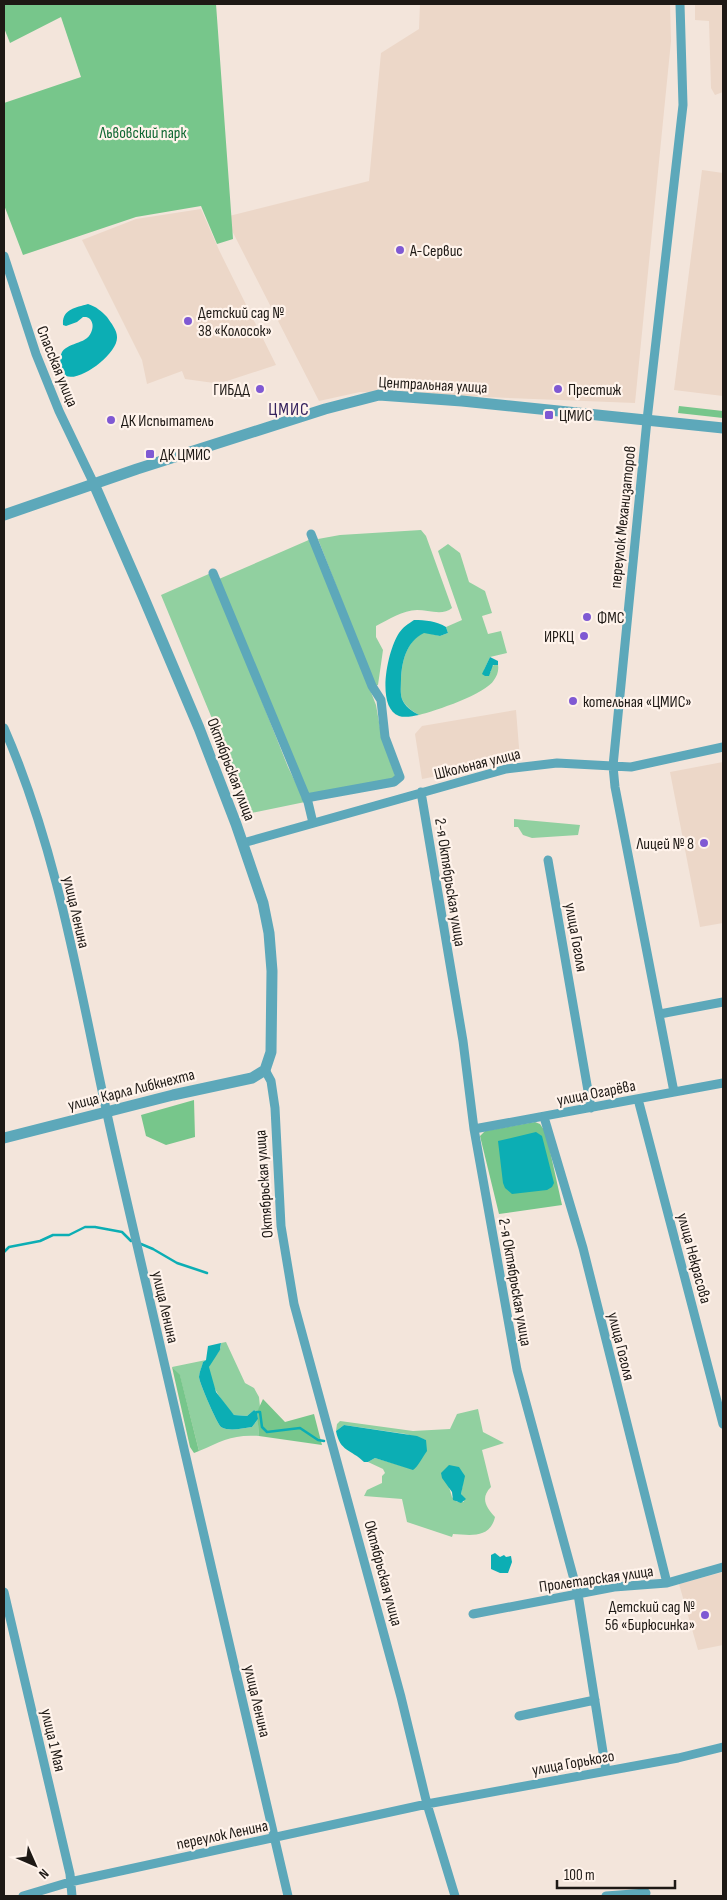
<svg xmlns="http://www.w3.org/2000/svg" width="727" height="1900" viewBox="0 0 727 1900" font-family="'Sofia Sans Condensed',sans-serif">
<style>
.built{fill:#ecd7c8}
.green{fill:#91d0a0;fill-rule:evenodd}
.forest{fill:#77c68b}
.water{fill:#0caeb4}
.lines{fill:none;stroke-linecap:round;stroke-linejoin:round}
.stream{stroke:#0caeb4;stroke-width:2.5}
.minor{stroke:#5da8ba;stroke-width:9}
.tertiary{stroke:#5da8ba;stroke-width:11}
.poi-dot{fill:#7f59d3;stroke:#fff3eb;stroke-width:2}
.labels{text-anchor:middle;stroke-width:4.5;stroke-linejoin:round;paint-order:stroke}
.park-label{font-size:16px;fill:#106833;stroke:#fff3eb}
.poi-label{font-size:16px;fill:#1e1915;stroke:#fff3eb;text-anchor:start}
.street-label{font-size:16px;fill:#1e1915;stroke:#fff3eb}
.neighbourhood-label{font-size:18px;letter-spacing:1px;fill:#36235e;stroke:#fff3eb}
</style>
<rect width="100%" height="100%" fill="#f3e5db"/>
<path class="built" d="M420,4H670L671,41L635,403L360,392L319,401L225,217L369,181L381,53L419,29Z
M695,4H723V92L715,95L711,88L709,21L695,20Z
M702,170L723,173V396L674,390Z
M201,209L219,250L276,365L227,381L214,383L185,379L182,371L147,384L142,360L82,240L136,219Z
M516,710L520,760L422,779L415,734L422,726Z
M723,762V923L700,927L670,772Z
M723,1572V1645L698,1650L679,1584Z"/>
<path class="green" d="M421,530L426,536L452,608C443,616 428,610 417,610C403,610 388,620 376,626V637L383,650L378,685L375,686L318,539L340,535Z
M311,539L376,705L382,739L396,778L307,796L219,579Z
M448,544L460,553L469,582L485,591L492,613L482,616L488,634L501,631L507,653L490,657L484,670L491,672V667L494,665H498C499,671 497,676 494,680C486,694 435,711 419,715C412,711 405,706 402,699C400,693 401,686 401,679C402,661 406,642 424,632L440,636L448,633L446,627L462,620L438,551Z
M211,573L288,767L305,802L251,813L161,595Z
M514,819L580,825L578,835L532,838L523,835L518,827H514Z
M226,1342L245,1383L254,1388L259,1397L260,1407L257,1412L254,1410L247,1416L234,1415C225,1406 206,1380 209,1367C211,1358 222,1353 221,1343Z
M206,1360L203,1362C202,1368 199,1372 199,1377C199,1382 217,1424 221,1427C230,1432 242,1428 252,1427L258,1419L259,1436C233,1434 222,1441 199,1451L180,1376L172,1367Z
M478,1409L483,1432L504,1443L482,1450L491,1487C480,1498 486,1507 495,1517C490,1539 470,1535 453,1534L452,1537L407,1522L402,1499L364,1496L367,1490L382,1483V1476L385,1473L383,1469L368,1462L375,1458L409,1468L423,1456L426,1440L406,1434L344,1425L336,1431L337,1424L340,1421L413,1431L450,1429L457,1414ZM462,1471L463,1483L461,1494L464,1502H457L452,1497L449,1487Z"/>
<path class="forest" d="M4,4H216L233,239L217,244L201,206L136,217L23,255L4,205V103L81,77L61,17L10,43L4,28Z
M679,406L723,411V418L678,413Z
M194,1100L195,1137L166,1145L146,1136L141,1115Z
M535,1122L540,1124L546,1133L562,1205L499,1214L480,1136L485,1131Z
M172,1367L180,1375L199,1451L194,1453L190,1447Z
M263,1399L285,1422L314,1414L322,1445L259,1436L257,1412Z"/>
<path class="water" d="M88,304C97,307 101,311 107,317C111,323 117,330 117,337C118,353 81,382 66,376C63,374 60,370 60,367C59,362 60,356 62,352C70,341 88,345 92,330C93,326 93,323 90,319C87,317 87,317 83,317L77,322L66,326L63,325C62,309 75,308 88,304Z
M414,620C425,620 437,621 446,627L448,633L440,636L424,633C406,642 402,661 401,679C401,686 400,693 402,699C405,707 412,711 419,715C413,716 405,718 399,716C375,707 388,649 399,633C403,627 408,624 414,620Z
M490,657L498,661V665H493L489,676H485L482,674Z
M536,1132L542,1136L554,1183L552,1187L547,1190L512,1194L505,1188L503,1183L498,1141Z
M221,1343L220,1350L209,1367L216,1392L234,1415L247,1416L254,1410L257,1412L258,1419L252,1427C242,1428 230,1432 221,1427C217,1424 199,1382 199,1377C199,1372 202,1367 203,1362L206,1360L208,1346Z
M344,1425L417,1436L426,1440L427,1451C423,1456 418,1467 413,1470L375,1458L368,1462H364C351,1449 340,1452 336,1431Z
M449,1465L459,1467L465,1476L461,1494L466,1499L461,1503L453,1500L452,1492L442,1478L441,1473Z
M495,1553L500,1557L504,1555L506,1557L511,1556L512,1562L508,1573H500L491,1569V1555Z"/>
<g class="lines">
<path class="stream" d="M141,1244L153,1249L177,1263L207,1273
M4,1252L9,1247L40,1241L53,1235H69L85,1227H95L122,1232L131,1241
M257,1412H260L262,1427L267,1432L300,1428L318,1440L324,1441"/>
<path class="minor" d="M4,256L36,354L59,411L94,484
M213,573L308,802L313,823
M4,728C63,863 83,1012 116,1154C173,1401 230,1649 288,1896
M421,792L463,1041L474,1129L517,1370L578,1594L606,1771
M306,798L394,782L400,777L385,737L381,700L372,686L311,534
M243,843L506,769L557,763L631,767L723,747
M548,860L591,1108
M660,1014L723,1002
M265,1070L271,1081L275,1108L281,1226L294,1304L401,1697L427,1804L455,1896
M674,1092L615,787L613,766L647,420L683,105L680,4
M638,1099L723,1424
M544,1117L583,1248L667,1583
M474,1129L723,1083
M4,1592L70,1874L72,1896
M473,1614L614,1587L667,1583L723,1567
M519,1716L595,1700
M23,1896L70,1882L427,1804L678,1758L723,1747
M606,1896L646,1893"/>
<path class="tertiary" d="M4,515L137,469L325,409L379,395L462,401L723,428
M4,1138L173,1095L252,1078L265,1070L271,1052L272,971L269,933L263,903L236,824L199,728L143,596L94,484"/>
</g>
<g class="poi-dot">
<circle cx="400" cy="250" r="5"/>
<circle cx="188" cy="321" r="5"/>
<circle cx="260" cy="389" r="5"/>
<circle cx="558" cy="389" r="5"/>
<rect x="544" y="410" width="10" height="10" rx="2.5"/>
<circle cx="111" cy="420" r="5"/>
<rect x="145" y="449" width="10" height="10" rx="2.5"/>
<circle cx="587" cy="617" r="5"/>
<circle cx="584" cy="636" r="5"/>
<circle cx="573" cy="701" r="5"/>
<circle cx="704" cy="843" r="5"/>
<circle cx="705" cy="1615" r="5"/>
</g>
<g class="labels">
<g class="park-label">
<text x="143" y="138">Львовский парк</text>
</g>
<g class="poi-label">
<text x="410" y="256">A-Сервис</text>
<text x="198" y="318">Детский сад №<tspan x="198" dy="18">38 «Колосок»</tspan></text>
<text x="250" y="395" text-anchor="end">ГИБДД</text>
<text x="568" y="395">Престиж</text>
<text x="559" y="421">ЦМИС</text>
<text x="121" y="426">ДК Испытатель</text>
<text x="160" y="460">ДК ЦМИС</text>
<text x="597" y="623">ФМС</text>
<text x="574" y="642" text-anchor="end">ИРКЦ</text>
<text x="583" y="707">котельная «ЦМИС»</text>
<text x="694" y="849" text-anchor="end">Лицей № 8</text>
<text x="695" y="1612" text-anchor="end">Детский сад №<tspan x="695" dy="18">56 «Бирюсинка»</tspan></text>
</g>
<g class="street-label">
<text transform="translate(58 366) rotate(68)" y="6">Спасская улица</text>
<text transform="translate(433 384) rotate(3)" y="6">Центральная улица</text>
<text transform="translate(622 517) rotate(-84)" y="6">переулок Механизаторов</text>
<text transform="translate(477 763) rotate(-14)" y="6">Школьная улица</text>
<text transform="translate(232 769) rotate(69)" y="6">Октябрьская улица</text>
<text transform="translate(451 882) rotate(81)" y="6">2-я Октябрьская улица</text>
<text transform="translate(77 912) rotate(77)" y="6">улица Ленина</text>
<text transform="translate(577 937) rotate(80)" y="6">улица Гоголя</text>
<text transform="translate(131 1089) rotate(-14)" y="6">улица Карла Либкнехта</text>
<text transform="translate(596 1092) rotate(-11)" y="6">улица Огарёва</text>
<text transform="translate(263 1184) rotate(-94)" y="6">Октябрьская улица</text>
<text transform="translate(695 1258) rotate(75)" y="6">улица Некрасова</text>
<text transform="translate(516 1282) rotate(80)" y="6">2-я Октябрьская улица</text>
<text transform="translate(166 1307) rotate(77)" y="6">улица Ленина</text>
<text transform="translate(622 1346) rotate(76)" y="6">улица Гоголя</text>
<text transform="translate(384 1573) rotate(75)" y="6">Октябрьская улица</text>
<text transform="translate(596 1578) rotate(-8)" y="6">Пролетарская улица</text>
<text transform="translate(258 1701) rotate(77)" y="6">улица Ленина</text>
<text transform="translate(54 1740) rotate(77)" y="6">улица 1 Мая</text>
<text transform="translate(573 1762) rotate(-10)" y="6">улица Горького</text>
<text transform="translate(222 1834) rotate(-12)" y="6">переулок Ленина</text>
</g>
<g class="neighbourhood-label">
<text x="289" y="415">ЦМИС</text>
</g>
</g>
<rect width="727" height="1900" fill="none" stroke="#1e1915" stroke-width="10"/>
<g transform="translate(35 1865) rotate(135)" stroke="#fff3eb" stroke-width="4" paint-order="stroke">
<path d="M0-4L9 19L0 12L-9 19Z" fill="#1e1915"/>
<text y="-8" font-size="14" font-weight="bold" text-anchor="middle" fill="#1e1915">N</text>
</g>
<path d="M557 1880v8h118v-8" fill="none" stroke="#1e1915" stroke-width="2.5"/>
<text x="564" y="1880" font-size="15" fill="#1e1915" stroke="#fff3eb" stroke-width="4" paint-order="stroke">100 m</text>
</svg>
